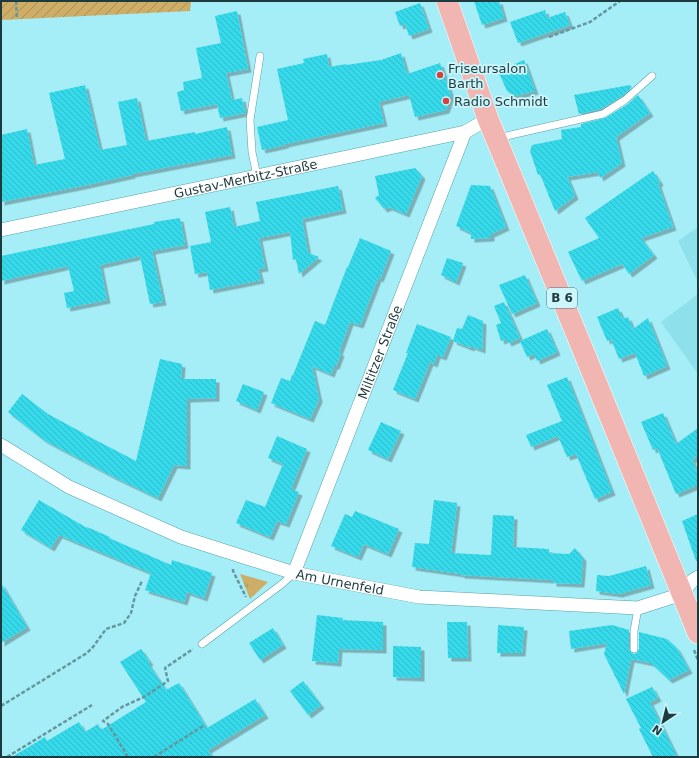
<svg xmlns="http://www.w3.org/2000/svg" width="699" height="758" viewBox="0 0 699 758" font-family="'DejaVu Sans',sans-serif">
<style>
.built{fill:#8ee0ea}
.grass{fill:url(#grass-tufts)}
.garden{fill:url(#garden-furrows)}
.building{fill:url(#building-back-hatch);filter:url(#shadow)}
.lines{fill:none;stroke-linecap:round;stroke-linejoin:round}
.lane-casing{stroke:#59a0a8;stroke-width:8}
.street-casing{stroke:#59a0a8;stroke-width:14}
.primary-casing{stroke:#fff;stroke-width:22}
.path{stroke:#64989e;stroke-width:2.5;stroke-dasharray:4 2;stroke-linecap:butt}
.lane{stroke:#fff;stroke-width:7}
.street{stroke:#fff;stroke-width:13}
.primary{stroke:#f1b6b1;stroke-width:21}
.poi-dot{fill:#d24340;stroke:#ccf6fb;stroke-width:1.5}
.labels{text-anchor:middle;stroke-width:3.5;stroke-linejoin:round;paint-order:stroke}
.shield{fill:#ccf6fb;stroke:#527377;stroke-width:1}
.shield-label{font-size:12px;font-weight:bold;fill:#1d3b3e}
.poi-label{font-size:13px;fill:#1d3b3e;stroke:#ccf6fb;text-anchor:start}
.street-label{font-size:13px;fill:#1d3b3e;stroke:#ccf6fb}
</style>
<defs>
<pattern id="grass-tufts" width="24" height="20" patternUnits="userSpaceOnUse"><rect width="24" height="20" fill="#cead67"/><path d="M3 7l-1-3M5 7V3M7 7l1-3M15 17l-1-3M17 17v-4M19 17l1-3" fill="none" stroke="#a78e56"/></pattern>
<pattern id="garden-furrows" width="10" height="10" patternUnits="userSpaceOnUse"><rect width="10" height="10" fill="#cead67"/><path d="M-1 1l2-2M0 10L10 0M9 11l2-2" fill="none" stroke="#a78e56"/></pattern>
<pattern id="building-back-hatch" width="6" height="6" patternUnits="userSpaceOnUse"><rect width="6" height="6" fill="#35d9e9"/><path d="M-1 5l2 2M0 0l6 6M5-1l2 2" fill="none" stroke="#2ebbc9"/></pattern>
<filter id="shadow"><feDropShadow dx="3.5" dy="3.5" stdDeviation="0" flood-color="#0004"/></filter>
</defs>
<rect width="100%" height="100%" fill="#a5eef7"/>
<path class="built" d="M698,227V282L678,241Z
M698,294V374L661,322Z"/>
<path class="grass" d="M240,574L268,582L250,599Z"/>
<path class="garden" d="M1,1H191L190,11L1,20Z"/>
<path class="building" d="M474,1H499L504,18L482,25Z
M420,3L429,29L409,36L405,24L400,26L395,12Z
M545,10L547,18L565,12L570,25L518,43L510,22Z
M237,11L248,69L226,73L232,100L242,98L245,113L220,118L217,104L181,111L177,92L184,90L183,82L202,78L196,48L221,43L215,16Z
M401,53L407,74L440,63L451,95L446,110L415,117L409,95L379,102L384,123L285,144V145L262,150L257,127L288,120L277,69L304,63L303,59L327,54L329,67L346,64V65L381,60Z
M524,60L535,91L515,96L507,91L498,71Z
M85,85L100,150L127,145L118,102L137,98L146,141L195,132V134L227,127L232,155L132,174V175L82,186L1,202V135L27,129L34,165L65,159L49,93Z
M630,85L632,87L622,96L601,109L579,114L574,95Z
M638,95L650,113L616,137L622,163L600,178L598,172L567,177L575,196L555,211L540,174L538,175L530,151L532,145L562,139L561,130L581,127V124L605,118L628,104Z
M415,168L422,176L406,214L389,207L384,209L375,198L379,195L375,176Z
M653,171L660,182L658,184L673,227L641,238L654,255L629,274L622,264L582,281L568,252L599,238L585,218Z
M471,185L490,186L506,227L491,234V238L471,239V233L456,226Z
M338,186L343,210L302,219L308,253L319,257L299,274L296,259L293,260L290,232L259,238L265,268L258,269L261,280L210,290L207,272L195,274L190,246L211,242L205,212L230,207L234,227L260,221L256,202Z
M180,218L185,245L152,251L163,302L150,304L140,256L100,265L107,300L67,308L64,293L74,291L68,266L1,281V256L154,224V222Z
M360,238L391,251L380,279L378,278L360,325L350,322L339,352L341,353L336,366H334L331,374L312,366L319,399L310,419L271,403L281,378L290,381L292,375H293L315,321L325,325L347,267H348Z
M447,258L463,263L456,282L441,275Z
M525,275L537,303L512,314L499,285Z
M504,302L520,338L508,343L506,339L501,341L496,325L501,323L494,306Z
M618,308L623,319L628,317L633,329L648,318L667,366L644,376L635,353L619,359L611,339L607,341L597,317Z
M468,315L483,321L482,350L471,346V348L453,341L457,328L462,329Z
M417,324L451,337L443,357L437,355L434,364L430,362L415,399L393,390L408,353H406Z
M547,329L557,352L537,361L534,354L527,357L520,341Z
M160,359L182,364L181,379H216V398L187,399V466L174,465L158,498L112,476L44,440L8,412L22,394L48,414L85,434H84L136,461Z
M567,377L612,492L595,499L576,454L567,457L558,436L531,447L526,435L562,421L547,385Z
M243,384L264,392L257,410L236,401Z
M663,413L676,444L698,428V455L692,460L698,474V485L676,494L657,448L653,450L641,422Z
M381,422L401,431L388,459L368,450Z
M277,436L307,449L291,489L299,492L286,524L277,521L270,537L236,523L246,500L265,507L283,464L268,458Z
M39,500L87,528V527L110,537L109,538L171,565L172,560L212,573L204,598L187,592L184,602L145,590L151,573L59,535L51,548L21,530Z
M434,500L457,503L451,553L491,555L493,515L514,516L513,547L549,549V553L569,554L575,548L583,558L581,584L553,583V580L461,575V574L412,567L415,543L429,544Z
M355,511L399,529L388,554L364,544L358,557L331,546L345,514L352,517Z
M698,514V561H696L682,521Z
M646,566L651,585L619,594L596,591L597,575L609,576Z
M1,583L27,627L1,643Z
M317,615L343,618L342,620L383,622V650L339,649L338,663L312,661Z
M447,622H467L468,658H448Z
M498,625L524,627L522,653H497Z
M612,625L629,630V649L630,652L634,654L637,653L639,649V632L667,639L677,648L689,670L669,680L651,663L631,659L624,694L604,654L607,643L571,649L569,631Z
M273,628L283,645L260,660L249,643Z
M393,646L421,647V678L393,677Z
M141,649L150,662L148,663L166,690L179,683L207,728L255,699L265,715L208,750L212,757H12L45,737L47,741L79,722L85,732L98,724L101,730L146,702L120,662Z
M303,681L321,705L308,715L290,691Z
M652,687L658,698L650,702L677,757H653L639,729L641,728L626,699Z"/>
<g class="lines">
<g class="lane-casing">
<path id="lane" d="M498,138L603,114L625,100L652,76
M257,176L252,152L250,120L260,56
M202,644L282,584L294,573
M634,649V631L638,608"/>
</g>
<g class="street-casing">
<g id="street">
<path id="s1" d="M1,230L465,132L488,119"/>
<path id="s2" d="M1,445L69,487L181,537L294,573L419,597L638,608L682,594L693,580L698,577"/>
<path id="s3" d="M294,573L465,132"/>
</g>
</g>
<g class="primary-casing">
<path id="primary" d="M447,1L488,119L583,350L698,633"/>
</g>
<path class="path" d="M16,1L17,19
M549,37L590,22L620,1
M233,569V571L246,597
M694,650L698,660
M1,706L87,653L93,647L106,629L124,623L131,613L135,596L142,581
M7,757L92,705
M128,757L108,724L103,721L122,707L144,697L168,681L165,668L193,649
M154,757L203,726"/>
<use href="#lane" class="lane"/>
<use href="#street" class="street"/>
<use href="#primary" class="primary"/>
</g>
<g class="poi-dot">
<circle cx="440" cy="75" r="4"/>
<circle cx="446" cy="101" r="4"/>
</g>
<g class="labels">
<rect class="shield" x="547" y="288" width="30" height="20" rx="3"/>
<g class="shield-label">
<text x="562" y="302">B 6</text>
</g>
<g class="poi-label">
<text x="448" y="73">Friseursalon<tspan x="448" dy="15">Barth</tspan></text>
<text x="454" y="106">Radio Schmidt</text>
</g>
<g class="street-label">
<text dy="5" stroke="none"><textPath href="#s1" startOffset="250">Gustav-Merbitz-Straße</textPath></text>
<text dy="5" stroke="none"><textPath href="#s3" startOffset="237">Miltitzer Straße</textPath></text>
<text dy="5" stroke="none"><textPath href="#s2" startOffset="368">Am Urnenfeld</textPath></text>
</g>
</g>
<rect width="699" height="758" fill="none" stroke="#1d3b3e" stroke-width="4"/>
<g transform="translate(663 722) rotate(215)" stroke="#ccf6fb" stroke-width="3" paint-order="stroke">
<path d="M0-3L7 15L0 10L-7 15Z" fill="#1d3b3e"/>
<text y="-6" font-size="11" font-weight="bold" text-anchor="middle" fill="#1d3b3e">N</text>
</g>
</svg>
